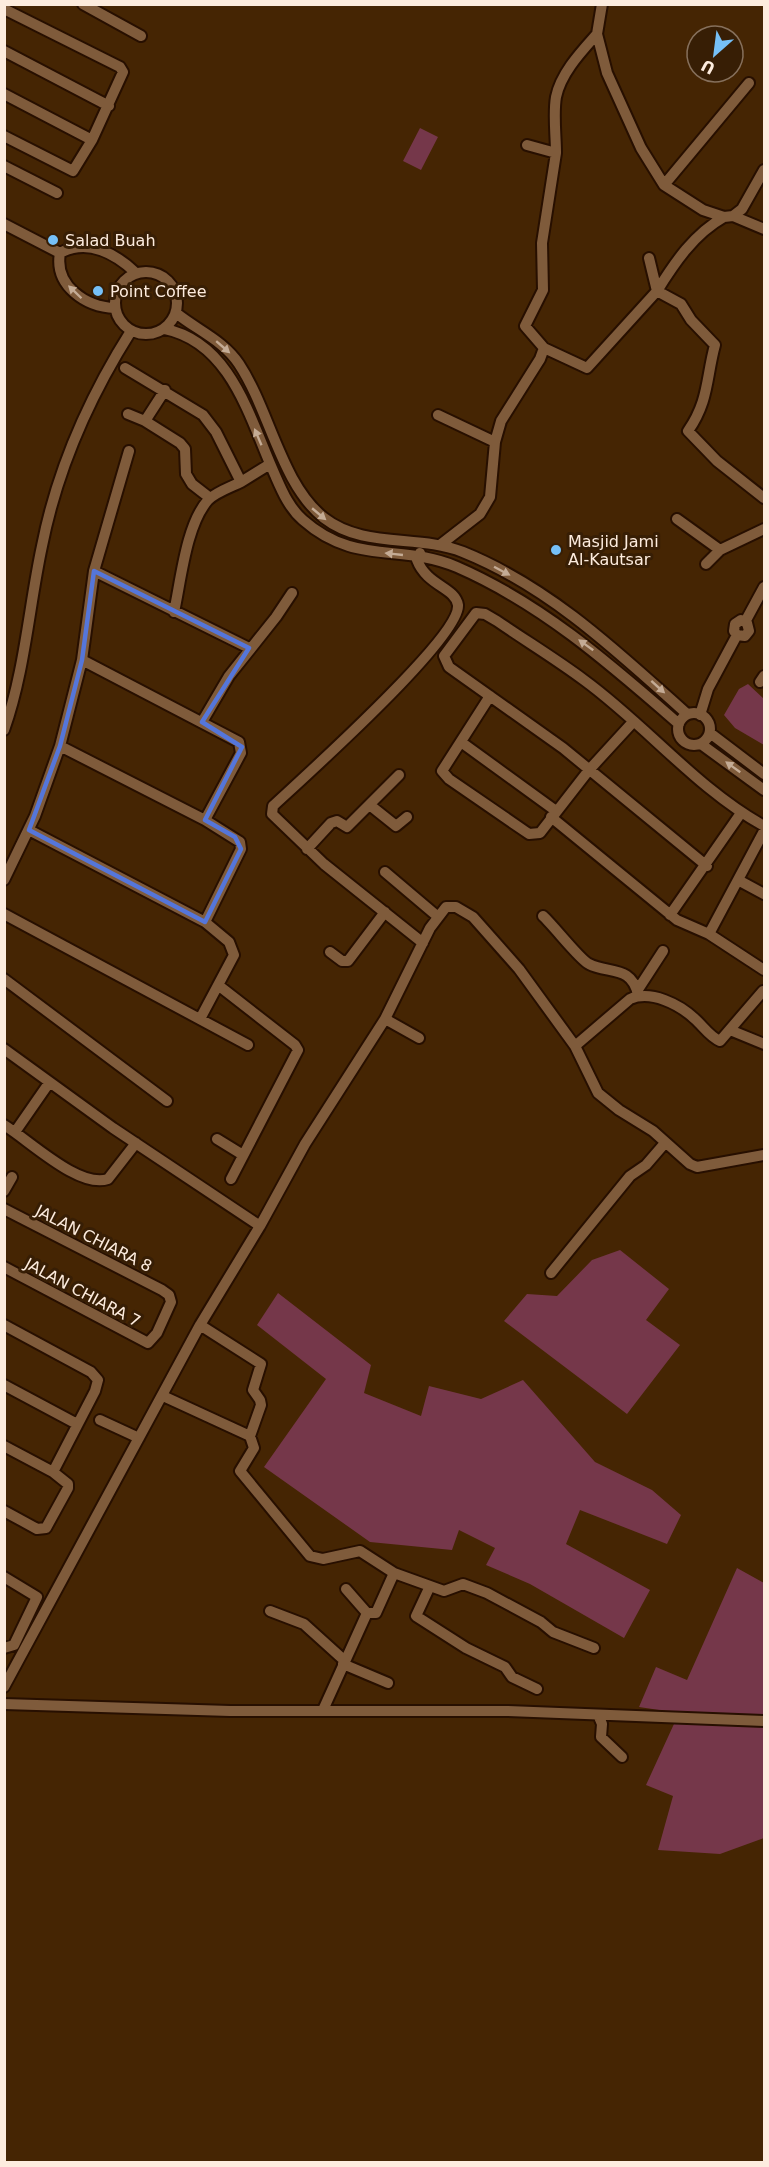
<svg xmlns="http://www.w3.org/2000/svg" width="769" height="2167" viewBox="0 0 769 2167" font-family="'DejaVu Sans',sans-serif">
<style>
.green{fill:#75374a}
.lines{fill:none;stroke-linecap:round;stroke-linejoin:round}
.minor-casing{stroke:#270f00;stroke-width:14}
.minor{stroke:#7f5b3b;stroke-width:10}
.oneway{fill:#c4ab95}
.marked{fill:none;stroke:#5576da;stroke-width:4.5;stroke-linejoin:round}
.poi-dot{fill:#76c0f7;stroke:#371e05;stroke-width:2}
.labels{text-anchor:middle;stroke-width:6;stroke-linejoin:round;paint-order:stroke}
.poi-label{font-size:16px;fill:#fdecde;stroke:#371e05;text-anchor:start}
.street-label{font-size:16px;fill:#fdecde;stroke:#371e05}
</style>
<rect width="100%" height="100%" fill="#452503"/>
<path class="green" d="M420,128L438,137L421,170L403,161Z
M748,684L764,699V745L735,728L724,715L739,689Z
M620,1250L669,1289L646,1320L680,1345L627,1414L504,1321L527,1294L557,1296L592,1260Z
M278,1293L371,1365L364,1393L421,1416L429,1386L481,1399L523,1380L595,1462L652,1490L681,1515L667,1544L580,1510L566,1544L650,1590L624,1638L530,1584L486,1565L495,1548L459,1530L452,1550L370,1542L264,1467L326,1379L257,1325Z
M737,1568L764,1583V1838L720,1854L658,1850L673,1796L646,1785L679,1713L639,1707L656,1667L687,1680Z"/>
<g class="lines">
<g class="minor-casing">
<path id="minor" d="M83,4L141,36
M602,4L597,34L607,73L641,148L664,185L703,210L724,217L733,216L742,209L764,170
M4,9L120,67L123,72L92,140L73,171L4,136
M4,51L109,106
M4,94L92,140
M556,153C556,136 553,114 556,97C561,73 581,52 597,34
M4,166L57,193
M664,185L749,83
M733,216L764,229
M4,224L60,253
M60,253C54,286 86,307 115,308
M60,253C88,238 116,254 136,273
M649,258L657,291
M115 303a31 31 0 1 1 62 0a31 31 0 1 1-62 0Z
M657,291C675,262 694,234 724,217
M176,313C197,330 224,341 239,364C270,411 281,484 324,518C364,549 418,534 463,552C550,587 619,653 687,714
M165,329C232,343 250,420 275,475C282,491 289,508 303,520C355,566 401,543 457,567C542,604 610,664 679,724
M544,348L587,368L657,291L681,304L691,320L715,345C706,378 709,401 688,431L717,461L764,498
M125,368L203,415L216,432L241,482C231,487 216,492 208,500C186,525 181,580 174,612
M165,390L145,421L180,443L185,449L186,474L192,484L210,498
M128,414L145,421
M438,415L495,442
M241,482L270,464
M677,519L720,550
M440,545L480,514L490,497L495,442L501,421L540,359L544,348L525,326L543,290L542,243L556,153L527,145
M420,553L417,560C427,586 455,587 458,605C461,637 303,778 273,806L272,814L324,864L423,943
M706,564L720,550L764,529
M94,571L249,648
M745,622L764,587
M82,660L239,742L241,753L205,820
M760,682L764,676
M490,696L442,771L449,779L529,834L540,833L589,770L633,722
M678 729a16 16 0 1 1 32 0a16 16 0 1 1-32 0Z
M700,715L708,689L737,635L734,631L735,624L741,620L747,623L749,631L745,636L737,635
M202,722L229,676L276,617L292,593
M4,730C25,671 29,606 42,546C57,470 90,396 131,331
M710,733L764,774
M461,742L556,811
M701,744L764,790
M60,746L205,820L240,842L241,849L205,922
M371,806L396,826L407,817
M551,817L677,920L709,934L764,970
M29,830L205,922L229,942L234,955L200,1019
M307,849L331,823L337,821L347,827L399,775
M707,866L563,748L449,667L444,656L476,613L485,614L497,621C526,641 556,659 584,680C647,726 696,788 764,826
M385,872L437,916
M4,880L35,816L60,746L82,660L94,571L129,451
M738,880L764,894
M4,914L248,1045
M670,915L741,813
M543,916C554,926 580,960 589,964C608,974 632,965 638,995
M709,934L764,831
M330,952L342,961H348L385,912
M4,979L167,1101
M218,985L295,1045L298,1050L231,1179
M637,991L663,951
M385,1019L419,1038
M730,1030L764,1044
M575,1046L630,999C651,990 679,1004 695,1019C703,1026 710,1037 720,1041L763,991
M4,1049L113,1128L260,1226L200,1325L4,1687
M4,1125C29,1140 79,1189 108,1179L136,1143
M15,1132L49,1083
M217,1139L243,1155
M4,1191L12,1177
M4,1209L162,1290L169,1295L171,1302L157,1333L148,1343L4,1267
M260,1226L305,1144L385,1019L430,928L446,907H456L473,917L519,969L575,1046L598,1093L619,1110L653,1131L690,1164L697,1167L764,1155
M551,1273L630,1176L646,1165L665,1143
M4,1325L91,1372L98,1380L95,1391L53,1472L68,1484V1488L46,1528L37,1529L4,1511
M200,1325L261,1364L253,1390L260,1400L261,1405L250,1436
M4,1385L77,1424
M163,1396L250,1436L254,1448L240,1471L310,1556L323,1559L360,1551L394,1573L444,1591L463,1584L487,1593L541,1622L553,1632L594,1648
M100,1420L139,1438
M4,1446L53,1472
M4,1577L37,1597L14,1645L4,1648
M430,1586L416,1616L466,1648L505,1667L512,1677L537,1689
M346,1589L367,1613
M270,1611L304,1624L345,1661
M343,1664L388,1683
M4,1704L230,1711H508L764,1721
M323,1710L367,1613H376L394,1573
M599,1717L602,1724L601,1737L622,1757"/>
</g>
<use href="#minor" class="minor"/>
</g>
<defs><path id="oneway-solid" d="M-6-.8H1V-3.2L6.5 0L1 3.2V.8H-6Z" transform="scale(1.5)"/></defs>
<g class="oneway">
<use href="#oneway-solid" transform="translate(75 292) rotate(-136)"/>
<use href="#oneway-solid" transform="translate(223 347) rotate(41)"/>
<use href="#oneway-solid" transform="translate(258 437) rotate(-113)"/>
<use href="#oneway-solid" transform="translate(319 514) rotate(40)"/>
<use href="#oneway-solid" transform="translate(394 554) rotate(-174)"/>
<use href="#oneway-solid" transform="translate(502 571) rotate(28)"/>
<use href="#oneway-solid" transform="translate(586 645) rotate(-144)"/>
<use href="#oneway-solid" transform="translate(658 687) rotate(42)"/>
<use href="#oneway-solid" transform="translate(733 767) rotate(-144)"/>
</g>
<path class="marked" d="M94,571L249,648L202,722L242,747L205,820L235,837L241,849L205,922L29,830L60,746L82,660Z"/>
<g class="poi-dot">
<circle cx="53" cy="240" r="6"/>
<circle cx="98" cy="291" r="6"/>
<circle cx="556" cy="550" r="6"/>
</g>
<g class="labels">
<g class="poi-label">
<text x="65" y="246">Salad Buah</text>
<text x="110" y="297">Point Coffee</text>
<text x="568" y="547">Masjid Jami<tspan x="568" dy="18">Al-Kautsar</tspan></text>
</g>
<g class="street-label">
<text transform="translate(94 1238) rotate(27)" y="6">JALAN CHIARA 8</text>
<text transform="translate(83 1292) rotate(28)" y="6">JALAN CHIARA 7</text>
</g>
</g>
<rect width="769" height="2167" fill="none" stroke="#fdecde" stroke-width="12"/>
<g transform="translate(715 54) rotate(208)"><circle r="28" fill="#371e05" stroke="#86705c" stroke-width="1.5"/>
<path d="M0-4.5L10 22L0 15L-10 22Z" fill="#76c0f7"/>
<text y="-9" font-size="16" font-weight="bold" text-anchor="middle" fill="#fdecde">U</text>
</g>
</svg>
